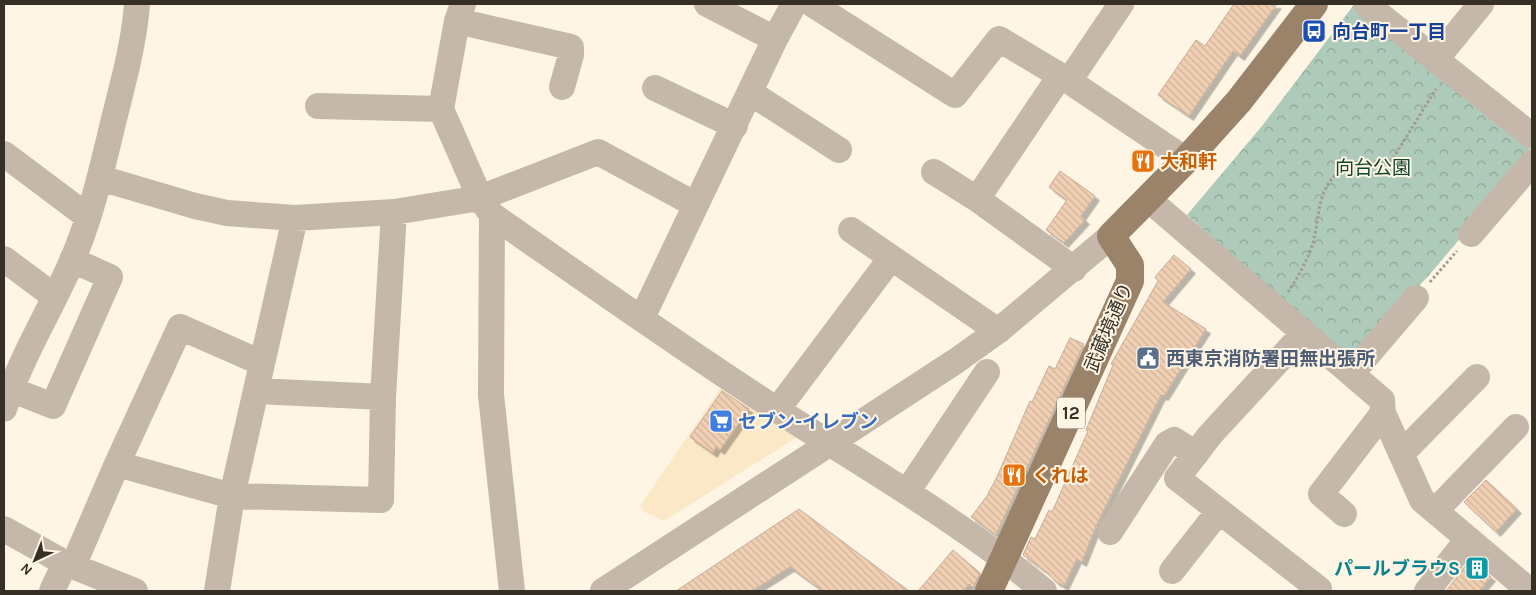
<svg xmlns="http://www.w3.org/2000/svg" width="1536" height="595" viewBox="0 0 1536 595" font-family="Karla,'Noto Sans JP',sans-serif">
<style>
.built{fill:#fae8c6}
.park{fill:url(#park-crowns)}
.building{fill:url(#building-back-hatch);stroke:#c5ad9a;filter:url(#shadow)}
.lines{fill:none;stroke-linecap:round;stroke-linejoin:round}
.path{stroke:#a29b8d;stroke-width:3;stroke-dasharray:2.5 2.5;stroke-linecap:butt}
.minor{stroke:#c5b8aa;stroke-width:26}
.major{stroke:#9a8369;stroke-width:28}
.labels{text-anchor:middle;stroke-width:4;stroke-linejoin:round;paint-order:stroke}
.shield{fill:#fef5e5;stroke:#716a5f;stroke-width:1}
.shield-label{font-size:18px;font-weight:bold;fill:#352f25}
.transit-label{font-size:19px;font-weight:bold;fill:#164399;stroke:#fef5e5;text-anchor:start}
.food-label{font-size:19px;font-weight:bold;fill:#c56008;stroke:#fef5e5;text-anchor:start}
.park-label{font-size:19px;fill:#10452f;stroke:#fef5e5}
.street-label{font-size:19px;fill:#352f25;stroke:#fef5e5}
.service-label{font-size:19px;font-weight:bold;fill:#4e5e75;stroke:#fef5e5;text-anchor:start}
.shop-label{font-size:19px;font-weight:bold;fill:#366cbe;stroke:#fef5e5;text-anchor:start}
.culture-label{font-size:19px;font-weight:bold;fill:#0d838f;stroke:#fef5e5;text-anchor:end}
</style>
<defs>
<pattern id="park-crowns" width="20" height="18" patternUnits="userSpaceOnUse" patternTransform="scale(1.25)"><rect width="20" height="18" fill="#aecaba"/><path d="M2 6a3 3 0 1 1 6 0M12 15a3 3 0 1 1 6 0" fill="none" stroke="#8ea497"/></pattern>
<pattern id="building-back-hatch" width="6" height="6" patternUnits="userSpaceOnUse" patternTransform="scale(1.25)"><rect width="6" height="6" fill="#f1cfb2"/><path d="M-1 5l2 2M0 0l6 6M5-1l2 2" fill="none" stroke="#cfb299"/></pattern>
<filter id="shadow"><feDropShadow dx="4.5" dy="4.5" stdDeviation="0" flood-color="#0004"/></filter>
</defs>
<rect width="100%" height="100%" fill="#fef5e5"/>
<path class="built" d="M724,383L802,434L664,521L643,511L640,506Z"/>
<path class="park" d="M1353,6L1532,151V154L1430,274L1350,360L1187,215L1262,126Z"/>
<path class="building" d="M1234,4H1277L1240,56L1233,51L1189,116L1158,95L1196,40L1205,46Z
M1060,171L1095,196L1081,216L1085,220L1064,243L1046,230L1067,200L1049,187Z
M1174,255L1191,269L1163,302L1206,329L1164,396L1161,395L1097,524L1082,562L1077,559L1064,586L1055,581L1048,573L1023,555L1031,537L1035,539L1049,510L1052,512L1088,431L1086,430L1113,365L1111,364L1158,281L1155,277Z
M1070,338L1084,344L996,535L971,517L987,496L996,479L1030,401L1032,402L1049,366L1055,369Z
M722,391L749,409L720,450L716,447L713,453L690,437Z
M1486,480L1517,509L1496,532L1464,502Z
M799,509L909,591H823L790,567L752,591H676Z
M953,550L980,573L973,588L969,584L963,591H918Z
M1470,560L1491,577L1479,591H1446Z"/>
<g class="lines">
<path class="path" d="M1430,282L1457,251
M1288,292C1298,277 1310,256 1314,239C1320,211 1318,180 1349,166C1362,161 1378,163 1392,160L1436,89"/>
<path class="minor" d="M463,4L457,21L441,109L480,198L492,215C587,281 681,348 779,411C868,469 962,522 1044,591
M707,4L775,39
M812,4L955,95L999,39L1069,81L1186,160
M1366,4L1532,136
M457,21L571,47V55L562,87
M1437,58L1481,4
M1069,81L1121,4
M655,88L735,126
M751,93L839,150
M318,106L441,109
M4,154L88,217
M934,172L977,199L1074,269
M100,178L195,206L227,213L295,218L394,212L480,198L598,152L696,205
M977,199L1060,76
M1148,199L1382,400L1383,413L1422,500L1530,591
M492,215L491,395L512,591
M851,230L998,331
M1471,234L1532,163
M4,259L55,297
M642,318L775,39L794,4
M1304,333L1210,435L1177,478L1319,589
M1352,373L1416,298
M4,384L10,389L53,406L110,277L72,260
M257,391L383,397
M4,409C21,357 50,311 72,261C91,217 102,169 113,123C123,83 134,44 137,4
M777,410L891,258
M1403,452L1477,377
M117,464L232,496L381,500L383,397L394,212
M907,492L987,372
M1435,511L1516,427
M1344,514L1321,494L1383,413
M4,529L65,563L135,591
M1110,532L1167,444L1174,440L1196,454
M73,566L117,464L180,327L262,363
M1172,571L1219,511
M52,591L65,563
M217,591L232,496L295,218
M603,591L956,361L998,331L1111,236
M1427,591L1468,539"/>
<path class="major" d="M989,591L1130,281V265L1111,236L1186,160L1239,101L1314,4"/>
</g>
<defs>
<g id="bus-square" transform="scale(1.25)"><rect x="-9" y="-9" width="18" height="18" rx="4" fill="#1a4fb4" stroke="#fef5e5"/><path d="M-5-6H5V4H4V6H2V4H-2V6H-4V4H-5ZM-3.5-4V0h7V-4ZM-3.5 1.2v1.5H-2V1.2ZM2 1.2v1.5H3.5V1.2Z" fill="#fff"/></g>
<g id="restaurant-square" transform="scale(1.25)"><rect x="-9" y="-9" width="18" height="18" rx="4" fill="#e8710a" stroke="#fef5e5"/><path d="M-5-6h1v4h1v-4h1v4h1v-4h1v5L-1.5 .5V6h-2V.5L-5-1ZM5-6V6H3V1.5H1.5Q1.5-4 5-6Z" fill="#fff"/></g>
<g id="civic-square" transform="scale(1.25)"><rect x="-9" y="-9" width="18" height="18" rx="4" fill="#5c6f8a" stroke="#fef5e5"/><path d="M-.6-6.5H3V-4.5H.6V-3L4-1V1h2V6H-6V1h2V-1L-.6-3ZM-1.2 2.5V6h2.4V2.5Z" fill="#fff"/></g>
<g id="supermarket-square" transform="scale(1.25)"><rect x="-9" y="-9" width="18" height="18" rx="4" fill="#3f7fe0" stroke="#fef5e5"/><path d="M-6-5.5h2.5l.6 2H6L4.5 2H-2.5L-4.4-4H-6ZM-1.5 3.2a1.3 1.3 0 1 0 .1 0ZM3 3.2a1.3 1.3 0 1 0 .1 0Z" fill="#fff"/></g>
<g id="building-square" transform="scale(1.25)"><rect x="-9" y="-9" width="18" height="18" rx="4" fill="#0f9aa8" stroke="#fef5e5"/><path d="M-4-6H4V6H1V3H-1V6H-4ZM-2.5-4.3h1.7v1.8h-1.7ZM.8-4.3h1.7v1.8H.8ZM-2.5-1h1.7V.8h-1.7ZM.8-1h1.7V.8H.8Z" fill="#fff"/></g>
</defs>
<g fill-rule="evenodd">
<use href="#bus-square" x="1314" y="31"/>
<use href="#restaurant-square" x="1143" y="161"/>
<use href="#civic-square" x="1148" y="358"/>
<use href="#supermarket-square" x="721" y="421"/>
<use href="#restaurant-square" x="1014" y="475"/>
<use href="#building-square" x="1477" y="568"/>
</g>
<g class="labels">
<rect class="shield" x="1057" y="397.5" width="28" height="31" rx="4"/>
<g class="shield-label">
<text x="1071" y="419">12</text>
</g>
<g class="transit-label">
<text x="1332" y="38">向台町一丁目</text>
</g>
<g class="food-label">
<text x="1160" y="168">大和軒</text>
<text x="1032" y="482">くれは</text>
</g>
<g class="park-label">
<text x="1373" y="174">向台公園</text>
</g>
<g class="street-label">
<text transform="translate(1108 327) rotate(-67)" y="7">武蔵境通り</text>
</g>
<g class="service-label">
<text x="1166" y="365">西東京消防署田無出張所</text>
</g>
<g class="shop-label">
<text x="738" y="428">セブン-イレブン</text>
</g>
<g class="culture-label">
<text x="1460" y="575">パールブラウS</text>
</g>
</g>
<rect width="1536" height="595" fill="none" stroke="#352f25" stroke-width="10"/>
<g transform="translate(35 560) rotate(223)" stroke="#fef5e5" stroke-width="4" paint-order="stroke">
<path d="M0-4L9 19L0 12L-9 19Z" fill="#352f25"/>
<text y="-8" font-size="14" font-weight="bold" text-anchor="middle" fill="#352f25">N</text>
</g>
</svg>
